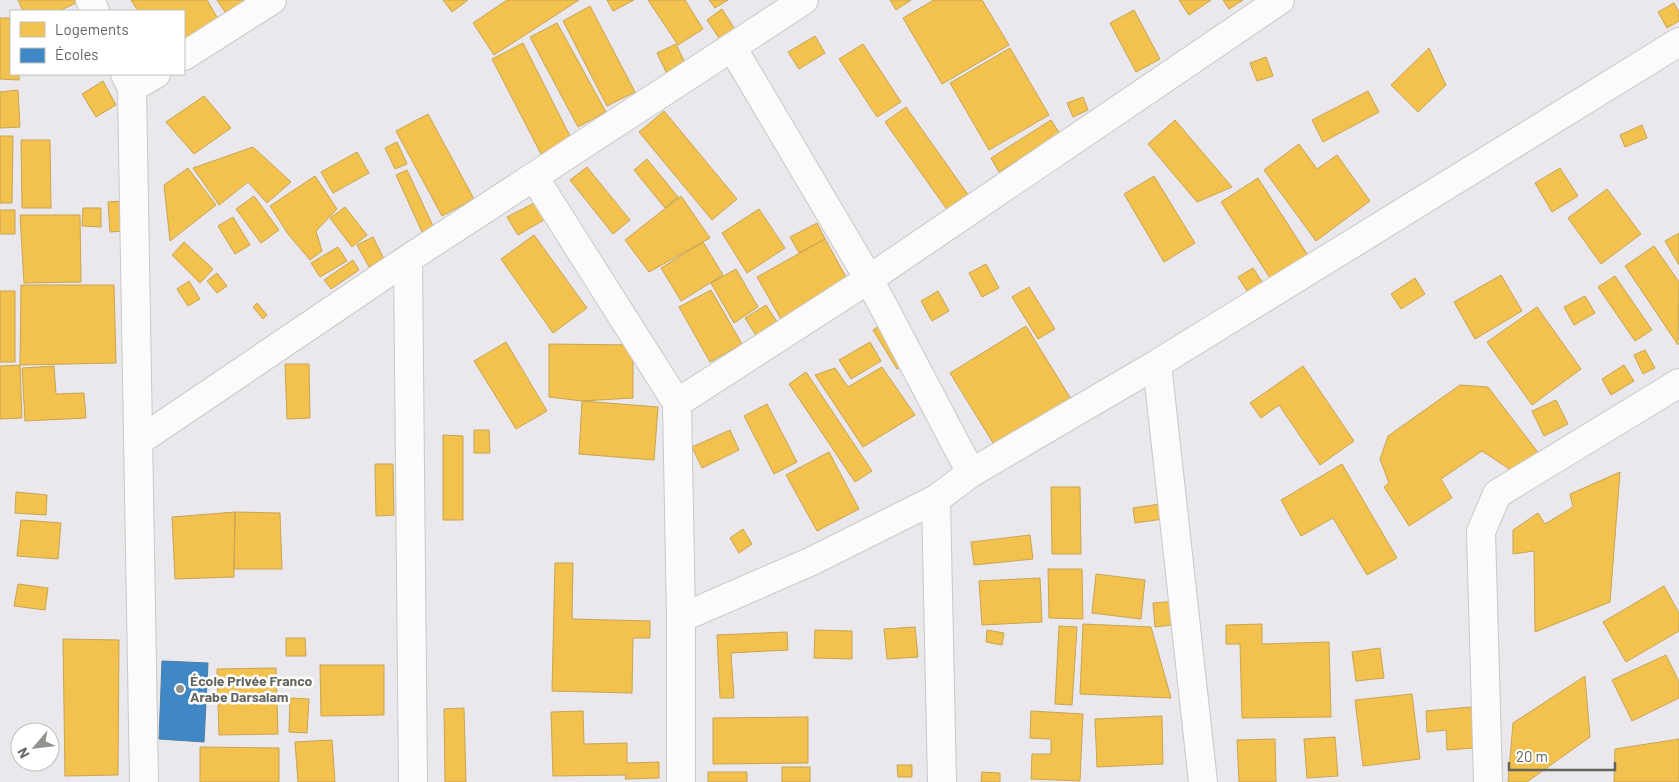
<svg xmlns="http://www.w3.org/2000/svg" width="1679" height="782" viewBox="0 0 1679 782" font-family="Barlow,sans-serif">
<style>
.homes{fill:#f2c14e;stroke:#c7a552}
.schools{fill:#3f88c5;stroke:#4a7ea6}
.lines{fill:none;stroke-linecap:round;stroke-linejoin:round}
.street-casing{stroke:#c8c8c7;stroke-width:30}
.street{stroke:#fcfbfc;stroke-width:28}
.poi-dot{fill:#92928f;stroke:#fff;stroke-width:2}
.labels{text-anchor:middle;stroke-width:5;stroke-linejoin:round;paint-order:stroke}
.poi-label{font-size:14px;font-weight:bold;fill:#62655c;stroke:#fff;text-anchor:start}
</style>
<rect width="100%" height="100%" fill="#eae7ed"/>
<path class="homes" d="M18,0H82L59,11H23Z
M131,0H207L221,24L184,46V11H138Z
M217,0H263L231,21Z
M443,0H468L452,12Z
M507,0H579L494,55L473,23Z
M607,0H634L613,11Z
M648,0H685L703,29L678,45Z
M709,0H728L715,8Z
M890,0H911L896,10Z
M934,0H982L1009,45L942,84L903,18Z
M1179,0H1211L1189,15Z
M1223,0H1243L1229,9Z
M1674,3L1679,12V21L1667,28L1658,12Z
M590,6L635,92L607,106L563,21Z
M722,9L736,31L721,41L707,20Z
M1134,10L1160,59L1136,72L1110,23Z
M0,18H11V74H19V80L0,79Z
M557,23L606,112L578,127L530,37Z
M815,36L825,53L799,69L788,52Z
M523,43L571,138L541,154L492,59Z
M676,44L687,67L668,76L657,53Z
M863,44L901,102L877,117L839,59Z
M1010,48L1049,115L989,150L950,83Z
M1429,48L1446,85L1418,112L1391,85Z
M1266,57L1273,76L1257,81L1250,63Z
M103,81L116,105L96,117L82,94Z
M18,90L20,127L0,128V92Z
M1368,91L1379,112L1323,142L1312,120Z
M204,96L231,128L194,154L166,122Z
M1083,97L1088,110L1073,117L1067,103Z
M906,107L969,196L948,211L885,122Z
M664,111L737,199L712,220L639,132Z
M428,114L474,199L442,216L396,131Z
M1051,120L1060,134L999,172L991,158Z
M1175,120L1232,187L1197,202L1148,144Z
M1642,125L1647,138L1625,147L1620,135Z
M0,136H13L12,203H0Z
M21,140H50L51,208H22Z
M397,142L407,164L395,169L385,148Z
M1299,144L1317,169L1337,155L1370,201L1316,241L1264,170Z
M253,147L291,182L267,203L248,182L219,205L193,168Z
M357,152L369,173L333,193L321,172Z
M647,159L678,197L665,208L634,170Z
M587,167L630,220L613,234L570,180Z
M188,168L216,205L170,241L164,185Z
M1560,168L1578,196L1552,212L1535,183Z
M407,170L433,226L422,232L396,175Z
M315,176L337,209L316,231L322,251L310,260L288,234L270,206Z
M1154,176L1195,243L1164,262L1124,194Z
M1258,178L1309,257L1272,281L1221,202Z
M1607,189L1641,234L1601,264L1568,218Z
M254,196L279,230L261,243L236,209Z
M681,196L710,238L649,272L625,240Z
M540,200L549,217L518,235L507,217Z
M123,201L125,231L110,232L108,202Z
M345,207L367,235L352,247L330,218Z
M83,208H101V227L82,226Z
M759,209L785,248L747,273L722,233Z
M0,210H15V234H0Z
M20,215H80L81,282L24,283Z
M233,217L250,245L235,254L218,226Z
M817,223L825,239L799,253L790,237Z
M1679,233V265L1665,241Z
M534,235L587,308L553,333L501,259Z
M373,237L384,259L369,267L357,245Z
M825,239L850,284L782,321L757,277Z
M184,242L213,269L200,283L172,255Z
M703,242L723,275L681,301L661,268Z
M1654,246L1679,282L1678,345L1625,266Z
M338,247L347,261L320,277L311,263Z
M353,260L359,270L331,289L324,280Z
M986,264L999,288L982,297L969,273Z
M1253,268L1266,288L1251,297L1238,277Z
M736,269L758,307L734,323L711,283Z
M217,273L227,286L217,293L207,281Z
M1501,275L1522,311L1475,339L1454,302Z
M1615,276L1652,330L1635,341L1598,287Z
M1415,278L1425,294L1401,309L1391,294Z
M189,281L200,299L188,306L177,289Z
M21,285H114L116,363L20,365Z
M1029,287L1055,329L1038,339L1012,297Z
M711,290L742,344L710,362L679,307Z
M0,291H15V362H0Z
M938,291L949,311L932,321L921,301Z
M1585,296L1595,313L1574,325L1564,307Z
M257,303L267,315L263,319L253,307Z
M766,305L783,331L762,345L745,318Z
M1537,307L1581,369L1532,405L1487,342Z
M886,322L910,361L897,369L873,330Z
M1026,326L1071,399L995,446L950,373Z
M506,342L547,411L516,429L474,361Z
M870,342L881,361L851,379L839,360Z
M549,344L633,345V398L582,401L549,397Z
M1645,350L1655,368L1643,374L1634,355Z
M285,364H309L310,418L287,419Z
M20,365L22,418L0,419V366Z
M1624,365L1634,381L1611,395L1602,379Z
M54,366L56,394L84,393L86,418L25,421L22,368Z
M1303,366L1354,441L1320,465L1279,405L1261,418L1250,403Z
M882,367L915,415L863,447L815,375L835,368L848,387Z
M806,372L872,471L855,482L789,384Z
M1460,385L1488,387L1540,455L1514,472L1482,451L1441,479L1452,498L1409,526L1384,487L1389,483L1380,459L1388,436Z
M1556,400L1568,424L1544,436L1532,411Z
M582,401L658,407L654,460L579,454Z
M767,404L797,462L774,474L744,416Z
M474,430H489L490,453H474Z
M730,430L739,450L702,468L692,447Z
M443,435L463,436V520H443Z
M829,452L859,509L817,531L786,475Z
M375,464H393L394,515L376,516Z
M1342,464L1397,558L1367,575L1333,518L1301,536L1281,500Z
M1620,472L1610,602L1535,632L1534,551L1513,554V530L1538,513L1545,524L1573,507L1570,494Z
M1051,487H1080L1081,554H1052Z
M16,492L47,495L46,515L15,513Z
M1167,503L1170,518L1135,523L1133,508Z
M235,512L234,577L175,579L172,517Z
M235,512L280,513L282,569H234Z
M21,520L61,523L58,559L17,556Z
M743,529L752,544L739,553L730,538Z
M1030,535L1033,559L974,565L971,542Z
M555,563H573L572,619L650,621V638H633L632,693L552,691Z
M1048,569H1082L1083,619L1049,618Z
M1096,574L1145,580L1141,619L1092,613Z
M1040,578L1042,622L982,625L979,581Z
M18,584L48,588L45,610L14,606Z
M1664,586L1679,613V631L1626,662L1603,622Z
M1179,601L1182,624L1155,627L1153,603Z
M1083,624L1151,627L1171,698L1080,694Z
M1262,624V644L1329,642L1331,717L1242,718L1240,644H1226V625Z
M1059,626L1077,627L1072,705L1055,704Z
M915,627L918,657L887,659L884,629Z
M815,630L852,631V659L814,658Z
M987,630L1004,633L1002,645L986,642Z
M787,632L788,650L731,653L734,698H720L717,635Z
M286,638H305L306,656H286Z
M63,639L119,640L118,775L65,776Z
M1380,648L1384,678L1356,681L1352,652Z
M1666,655L1679,682V698L1632,721L1612,680Z
M320,665H384V715L321,716Z
M276,668L278,734L219,735L217,669Z
M1585,676L1590,737L1527,782H1508L1513,723Z
M1412,694L1420,759L1363,766L1355,700Z
M290,698L309,699L307,733L289,732Z
M1471,707L1474,748L1447,750L1446,730L1427,732L1426,711Z
M464,708L466,782H445L444,709Z
M583,711L584,744L627,743V763L659,762V778L625,779L626,775L553,776L551,712Z
M1031,711L1083,714L1080,781L1031,779L1032,754H1051V739L1030,738Z
M1162,716L1163,764L1097,767L1095,719Z
M808,717V763L713,764V718Z
M1335,737L1338,776L1307,778L1304,739Z
M1275,739L1276,782H1239L1237,740Z
M1679,739V782H1614L1615,749Z
M332,740L335,782H298L295,742Z
M200,747L279,748V782H200Z
M897,765H912V777H898Z
M782,767H810V782H782Z
M708,772H747V782H708Z
M982,772L1000,773V782H981Z"/>
<path class="schools" d="M162,661L208,663L204,742L159,739Z"/>
<g class="lines">
<g class="street-casing">
<path id="street" d="M90,0L95,11
M732,47L869,279L971,473
M184,56L272,0
M125,74L132,88L144,782
M132,88L156,74
M534,177L677,403L681,618V782
M408,259L413,782
M677,403L869,279L1280,0
M139,441L408,259L804,0
M936,499L942,782
M681,618L812,561L936,499L971,473L1157,364
M1203,782L1157,364L1679,42
M1488,782L1481,532L1497,494L1679,383"/>
</g>
<use href="#street" class="street"/>
</g>
<circle class="poi-dot" cx="180" cy="689" r="5"/>
<g class="labels">
<g class="poi-label">
<text x="190" y="686">École Privée Franco<tspan x="190" dy="16">Arabe Darsalam</tspan></text>
</g>
</g>
<rect x="10" y="10" width="175" height="65" fill="#ffffff" stroke="#c0c1be"/>
<rect x="20" y="22" width="25" height="15" fill="#f2c14e" stroke="#c0c1be"/>
<text x="55" y="35" font-size="15" fill="#62655c">Logements</text>
<rect x="20" y="48" width="25" height="15" fill="#3f88c5" stroke="#c0c1be"/>
<text x="55" y="60" font-size="15" fill="#62655c">Écoles</text>
<g transform="translate(35 747) rotate(242)"><circle r="24" fill="#ffffff" stroke="#c0c1be"/>
<path d="M0-4L9 19L0 12L-9 19Z" fill="#92928f"/>
<text y="-8" font-size="14" font-weight="bold" text-anchor="middle" fill="#62655c">N</text>
</g>
<path d="M1509 762v8h106v-8" fill="none" stroke="#62655c" stroke-width="2.5"/>
<text x="1516" y="762" font-size="15" fill="#62655c" stroke="#ffffff" stroke-width="4" paint-order="stroke">20 m</text>
</svg>
